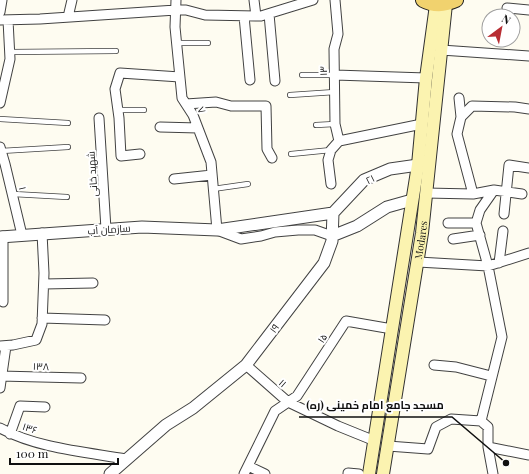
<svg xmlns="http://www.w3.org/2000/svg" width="529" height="474" viewBox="0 0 529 474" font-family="'Playfair Display',Cairo,serif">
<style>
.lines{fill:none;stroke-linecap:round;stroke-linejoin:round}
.service-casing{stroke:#424242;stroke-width:6}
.minor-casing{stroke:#424242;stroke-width:11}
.tertiary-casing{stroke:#424242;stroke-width:13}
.secondary-casing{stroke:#313131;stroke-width:14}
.primary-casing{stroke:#202020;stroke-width:16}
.service{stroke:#fff;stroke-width:4.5}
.minor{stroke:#fff;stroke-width:9}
.tertiary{stroke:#fff;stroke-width:11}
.secondary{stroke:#fbf3b0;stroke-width:12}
.primary{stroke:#f1d26e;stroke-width:14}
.labels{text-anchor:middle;stroke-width:4;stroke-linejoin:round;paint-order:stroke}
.street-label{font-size:10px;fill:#0f0f0f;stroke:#fff}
.leader{fill:none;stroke:#0f0f0f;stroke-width:1.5}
.callout-dot{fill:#0f0f0f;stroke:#fff;stroke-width:1.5}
.callout-label{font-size:11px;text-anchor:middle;font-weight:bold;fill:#0f0f0f;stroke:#fff;stroke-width:4;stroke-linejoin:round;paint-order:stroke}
</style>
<rect width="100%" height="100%" fill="#fefcf1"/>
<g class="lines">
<g class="service-casing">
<path id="service" d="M177,43H208
M10,52L116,51
M302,75H335
M290,95L335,92
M118,110H144
M0,119L68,123
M316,125L335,124
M1,151L68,147
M291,154L331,150
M213,189L248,184
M13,194L67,197"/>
</g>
<g class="minor-casing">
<path id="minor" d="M176,0L175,27L182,98L193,115L211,162L217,230L241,239L261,236L275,232L298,230H315L332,236
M254,0L256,16
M335,0L338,34L334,49L335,124L339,141
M507,8L529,10
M0,12L2,0
M269,14L275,81
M244,16L250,80
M68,17L72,0
M0,20L40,19L176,10H186L205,15L261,16L313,0
M441,50L529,56
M335,75L426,78
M459,98L461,117
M0,103L10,59L8,20
M186,104L216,102L231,106H266L267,149L272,158
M99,118L106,229
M160,127L198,128
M0,147L5,164L22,235
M140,154L121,156L119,118L115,89L120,73L180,77
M174,179L212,175
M331,184L328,160L331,150L339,141L422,124
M426,193L473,194L494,190L522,194
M473,194L457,134L461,117L472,106L515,107L529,109
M504,214L509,165L529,168
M448,223H476
M453,239L480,235
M418,262L488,266L529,253
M499,263L503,231
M44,284L93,283
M3,302V236
M42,318L105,320
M0,346L13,345L36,340L42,324L44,273L42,233
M246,365L288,402L338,426L375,441
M434,365L456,367L491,376
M0,376L81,378
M0,388L6,346
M481,421L502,337L488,266L476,223L480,210L494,190
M481,421L488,427V447L493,474
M0,428C36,448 85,452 126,459
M10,434L20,406L45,407
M388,446L428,449L436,427L451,419L481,421
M488,447L529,455
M248,466L265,474
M244,474L275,411L297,396L346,321L392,329
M348,474V473L359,474"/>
</g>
<g class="tertiary-casing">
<path id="tertiary" d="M333,213L364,180L390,169L418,165
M332,236L357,226L387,207L412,200
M0,237L142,227L217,230L333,213
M110,474L166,425L193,408L246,365L324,263L332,241L333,213"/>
</g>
<g class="secondary-casing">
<g id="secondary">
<path d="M369,474L418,165L426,78L436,5"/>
<path id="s1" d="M383,474L422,233L446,4"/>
</g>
</g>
<g class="primary-casing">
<path id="primary" d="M423,0C434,6 445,5 456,0"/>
</g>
<use href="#service" class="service"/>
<use href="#minor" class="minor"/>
<use href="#tertiary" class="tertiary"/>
<use href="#secondary" class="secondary"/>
<use href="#primary" class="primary"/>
</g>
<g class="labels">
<g class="street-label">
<text transform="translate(323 71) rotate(-91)" y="4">۱۳</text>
<text transform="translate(202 110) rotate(62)" y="4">۷</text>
<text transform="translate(92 174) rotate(-94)" y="4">شهید خانی</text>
<text transform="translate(370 179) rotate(-27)" y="4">۲۱</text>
<text transform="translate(23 188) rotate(77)" y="4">۱</text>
<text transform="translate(109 229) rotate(-4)" y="4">سازمان آب</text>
<text dy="4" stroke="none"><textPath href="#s1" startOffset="237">Modares</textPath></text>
<text transform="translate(274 328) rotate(-53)" y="4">۱۹</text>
<text transform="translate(322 338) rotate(-57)" y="4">۱۵</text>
<text transform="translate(41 366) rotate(2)" y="4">۱۳۸</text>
<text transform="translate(283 383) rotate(41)" y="4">۱۱</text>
<text transform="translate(30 428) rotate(18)" y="4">۱۳۶</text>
</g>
</g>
<path class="leader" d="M506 463L452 417H299"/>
<circle class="callout-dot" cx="506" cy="463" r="4"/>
<g class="callout-label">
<text x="375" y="409">مسجد جامع امام خمینی (ره)</text>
</g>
<g transform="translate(501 28) rotate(32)"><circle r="19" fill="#ffffff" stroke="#9f9f9f"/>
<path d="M0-3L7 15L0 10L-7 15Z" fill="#b82d33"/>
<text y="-6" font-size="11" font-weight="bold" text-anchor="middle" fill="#0f0f0f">N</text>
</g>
<path d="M10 458v6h108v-6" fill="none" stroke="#0f0f0f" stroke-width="2"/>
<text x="16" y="458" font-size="12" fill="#0f0f0f" stroke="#ffffff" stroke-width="3" paint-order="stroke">100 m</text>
</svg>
